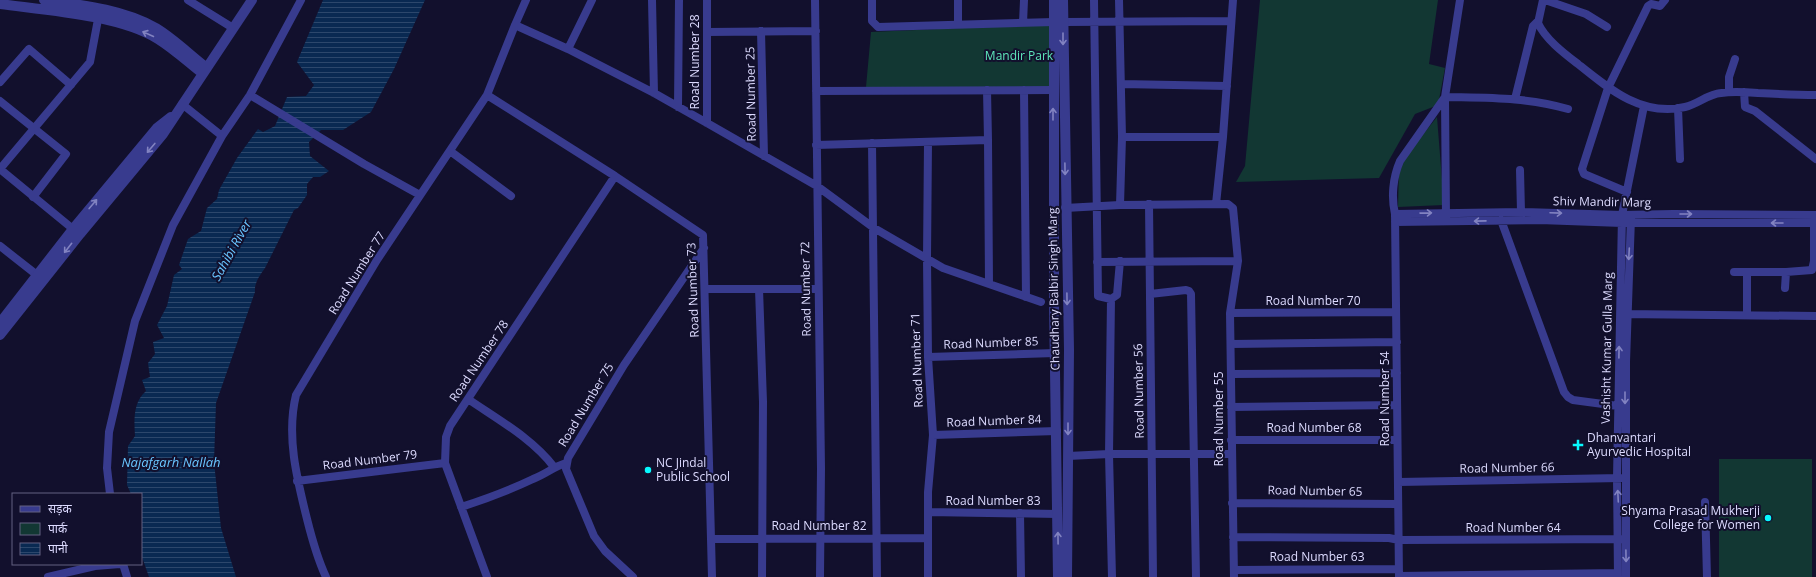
<svg xmlns="http://www.w3.org/2000/svg" width="1816" height="577" viewBox="0 0 1816 577" font-family="'Open Sans','Noto Sans Devanagari',sans-serif">
<style>
.park{fill:#123733}
.water{fill:url(#water-rules)}
.lines{fill:none;stroke-linecap:round;stroke-linejoin:round}
.minor{stroke:#383b8e;stroke-width:8}
.tertiary{stroke:#383b8e;stroke-width:10}
.oneway{stroke:#8283c1}
.poi-dot{fill:#07f9ff;stroke:#12102d;stroke-width:1.5}
.labels{text-anchor:middle;stroke-width:4;stroke-linejoin:round;paint-order:stroke}
.park-label{font-size:12px;fill:#5ee8bb;stroke:#12102d}
.street-label{font-size:12px;fill:#dddbff;stroke:#12102d}
.poi-label{font-size:12px;fill:#dddbff;stroke:#12102d;text-anchor:start}
.water-label{font-size:13px;font-style:italic;fill:#69c5ff;stroke:#12102d}
</style>
<defs>
<pattern id="water-rules" width="6" height="5" patternUnits="userSpaceOnUse"><rect width="6" height="5" fill="#092952"/><path d="M0 2.5h6" fill="none" stroke="#2c476c"/></pattern>
</defs>
<rect width="100%" height="100%" fill="#12102d"/>
<path class="park" d="M1260,0H1438L1429,64L1445,68L1438,105L1415,114L1379,178L1236,182L1245,166Z
M1051,24V88L866,87L871,32Z
M1437,117L1444,205L1398,207L1399,168L1405,157Z
M1719,459H1812V577H1719Z"/>
<path class="water" d="M323,0H425L394,69L371,112L343,130H321L309,142L310,156L329,171L320,177H313L307,184V195L298,208L294,210L265,268C260,275 254,283 255,292L216,403L214,462L221,528L236,577H149L141,554V494H131L127,485L128,446L135,436C134,420 133,402 146,391L142,380L150,377L148,363L155,354L153,342L164,338L157,325L167,306L174,275L182,269L179,265L188,239L201,231L207,208L217,199L219,190L237,158L258,129L263,132L275,126L287,97L306,96L314,85L297,62Z"/>
<g class="lines">
<path class="minor" d="M188,0L233,28
M652,0L654,93
M707,0V123
M815,0L821,468L820,577
M872,0V21L878,27L1054,22
M958,0V24
M1094,0L1098,296L1111,299L1117,295L1120,261
M1119,0L1122,137L1120,205
M1543,0L1538,23C1545,39 1565,54 1578,64C1609,89 1642,117 1685,107C1698,104 1708,94 1721,93C1733,91 1746,92 1758,93C1777,94 1797,95 1816,95
M1545,0L1586,14L1607,27
M1064,22L1231,21
M1023,23L1024,0
M515,25L568,49L654,93L707,123L817,186L874,228L943,268L989,284
M761,31L764,156
M707,32L816,31
M568,49L592,0
M0,82L29,49L71,85
M1121,84L1227,86
M987,90L988,140
M1024,90L1026,297
M816,91L1053,90
M1729,92V77L1735,59
M1744,92L1745,107L1755,111L1816,159
M250,95L364,164L420,195
M487,95L615,176L703,235L712,577
M1515,99L1533,26L1538,21
M0,101L66,154L33,197
M182,104L222,136L250,95L301,0
M678,107L679,0
M1678,108L1680,159
M1122,137H1223
M928,142L927,259L928,357L933,435L928,492V577
M872,143L877,577
M816,145L988,140L989,284L1041,302
M450,151L511,196
M0,169L90,62L99,14
M0,169L73,229
M1520,170L1521,212
M1627,192L1584,174L1582,169L1608,88L1648,6L1651,4L1660,6L1665,0
M1149,204L1153,577
M1216,204L1223,137L1233,0
M1065,208L1120,205L1228,204L1233,208L1238,261L1097,262
M1395,214C1391,197 1393,177 1400,161L1445,97C1487,98 1527,97 1568,109
M1446,218L1445,97L1460,0
M1501,220L1564,392L1568,397L1573,400L1618,406
M1395,222L1540,220L1622,223H1816
M0,246L37,275
M1734,272H1786L1812,270L1814,261V223
M1785,288L1786,272
M705,289H818
M759,289L763,402L762,577
M1150,294L1186,290L1189,291L1191,294L1196,577
M1111,299L1109,454L1112,577
M1230,313L1396,312
M1623,314L1816,316
M1747,315V272
M1231,344L1397,342
M928,357L1055,353
M1231,374L1397,373
M468,399C497,419 532,438 554,467
M1231,407L1397,405
M933,435L1057,431
M1231,440H1397
M1068,456L1109,454H1231
M297,481L445,463
M1398,482L1621,478
M110,494L107,468L109,432L135,321L173,225L222,136
M1705,502L1707,577
M1232,503L1398,504
M461,507C486,499 510,490 533,479C546,474 553,467 566,463
M928,512L1058,514
M1020,513L1021,577
M1233,537L1389,538L1399,540L1626,539
M711,539L928,538
M123,564L127,577
M1234,570L1399,569
M1399,576L1618,573
M48,577L95,566L120,564
M326,577C317,558 312,539 307,519C297,479 286,436 296,395L377,260L487,95L515,25L526,0
M487,577L445,463L446,437L450,426L615,176
M633,577L605,551L594,536L566,469L568,458L624,365L704,248
M1234,577L1230,313L1238,261
M1399,577L1395,214L1521,212L1622,215L1673,214L1816,215
M1618,577L1617,478L1622,215L1644,106
M1626,577V362L1631,218"/>
<path class="tertiary" d="M44,0C82,5 122,9 156,28C174,39 190,55 207,68
M1054,0V302L1058,577
M1063,0L1069,350L1067,577
M0,4C45,10 120,15 158,39C174,49 188,62 202,73
M0,323L73,229L157,128L171,117
M0,335L80,234L163,134L252,0"/>
</g>
<defs><path id="oneway-shaft" d="M-6 0H5M1.5-3L5.5 0L1.5 3" fill="none" stroke-width="1.6" stroke-linecap="round" stroke-linejoin="round"/></defs>
<g class="oneway">
<use href="#oneway-shaft" transform="translate(148 34) rotate(-156)"/>
<use href="#oneway-shaft" transform="translate(1063 39) rotate(90)"/>
<use href="#oneway-shaft" transform="translate(1053 114) rotate(-90)"/>
<use href="#oneway-shaft" transform="translate(151 148) rotate(130)"/>
<use href="#oneway-shaft" transform="translate(1065 169) rotate(89)"/>
<use href="#oneway-shaft" transform="translate(93 204) rotate(-50)"/>
<use href="#oneway-shaft" transform="translate(1426 213) rotate(-1)"/>
<use href="#oneway-shaft" transform="translate(1556 213) rotate(2)"/>
<use href="#oneway-shaft" transform="translate(1686 214)"/>
<use href="#oneway-shaft" transform="translate(1480 221) rotate(179)"/>
<use href="#oneway-shaft" transform="translate(1777 223) rotate(-180)"/>
<use href="#oneway-shaft" transform="translate(68 248) rotate(128)"/>
<use href="#oneway-shaft" transform="translate(1629 254) rotate(93)"/>
<use href="#oneway-shaft" transform="translate(1067 299) rotate(89)"/>
<use href="#oneway-shaft" transform="translate(1619 352) rotate(-89)"/>
<use href="#oneway-shaft" transform="translate(1625 398) rotate(90)"/>
<use href="#oneway-shaft" transform="translate(1068 429) rotate(90)"/>
<use href="#oneway-shaft" transform="translate(1618 496) rotate(-93)"/>
<use href="#oneway-shaft" transform="translate(1058 538) rotate(-91)"/>
<use href="#oneway-shaft" transform="translate(1626 556) rotate(89)"/>
</g>
<g class="poi-dot">
<path d="M1576 439h4v4h4v4h-4v4h-4v-4h-4v-4h4z"/>
<circle cx="648" cy="470" r="4"/>
<circle cx="1768" cy="518" r="4"/>
</g>
<g class="labels">
<g class="park-label">
<text x="1019" y="60">Mandir Park</text>
</g>
<g class="street-label">
<text transform="translate(695 62) rotate(-90)" y="4">Road Number 28</text>
<text transform="translate(751 94) rotate(-91)" y="4">Road Number 25</text>
<text transform="translate(1602 202) rotate(1)" y="4">Shiv Mandir Marg</text>
<text transform="translate(357 273) rotate(-58)" y="4">Road Number 77</text>
<text transform="translate(806 289) rotate(-91)" y="4">Road Number 72</text>
<text transform="translate(1054 289) rotate(-91)" y="4">Chaudhary Balbir Singh Marg</text>
<text transform="translate(693 290) rotate(-92)" y="4">Road Number 73</text>
<text x="1313" y="305">Road Number 70</text>
<text transform="translate(991 343) rotate(-2)" y="4">Road Number 85</text>
<text transform="translate(1607 348) rotate(-89)" y="4">Vashisht Kumar Gulla Marg</text>
<text transform="translate(917 360) rotate(-92)" y="4">Road Number 71</text>
<text transform="translate(479 361) rotate(-56)" y="4">Road Number 78</text>
<text transform="translate(1139 391) rotate(-91)" y="4">Road Number 56</text>
<text transform="translate(1385 399) rotate(-90)" y="4">Road Number 54</text>
<text transform="translate(586 405) rotate(-59)" y="4">Road Number 75</text>
<text transform="translate(1219 419) rotate(-90)" y="4">Road Number 55</text>
<text transform="translate(994 421) rotate(-2)" y="4">Road Number 84</text>
<text x="1314" y="432">Road Number 68</text>
<text transform="translate(370 460) rotate(-7)" y="4">Road Number 79</text>
<text transform="translate(1507 468) rotate(-1)" y="4">Road Number 66</text>
<text transform="translate(1315 491) rotate(1)" y="4">Road Number 65</text>
<text x="993" y="505">Road Number 83</text>
<text x="819" y="530">Road Number 82</text>
<text x="1513" y="532">Road Number 64</text>
<text x="1317" y="561">Road Number 63</text>
</g>
<g class="poi-label">
<text x="1587" y="442">Dhanvantari<tspan x="1587" dy="14">Ayurvedic Hospital</tspan></text>
<text x="656" y="467">NC Jindal<tspan x="656" dy="14">Public School</tspan></text>
<text x="1760" y="515" text-anchor="end">Shyama Prasad Mukherji<tspan x="1760" dy="14">College for Women</tspan></text>
</g>
<g class="water-label">
<text transform="translate(231 250) rotate(-61)" y="5">Sahibi River</text>
<text x="171" y="467">Najafgarh Nallah</text>
</g>
</g>
<rect x="12" y="493" width="130" height="72" fill="#12102d" stroke="#636181"/>
<rect x="20" y="506" width="20" height="6" fill="#383b8e" stroke="#636181"/>
<text x="48" y="513" font-size="12" fill="#dddbff">सड़क</text>
<rect x="20" y="523" width="20" height="12" fill="#123733" stroke="#636181"/>
<text x="48" y="533" font-size="12" fill="#dddbff">पार्क</text>
<rect x="20" y="543" width="20" height="12" fill="url(#water-rules)" stroke="#636181"/>
<text x="48" y="553" font-size="12" fill="#dddbff">पानी</text>
</svg>
